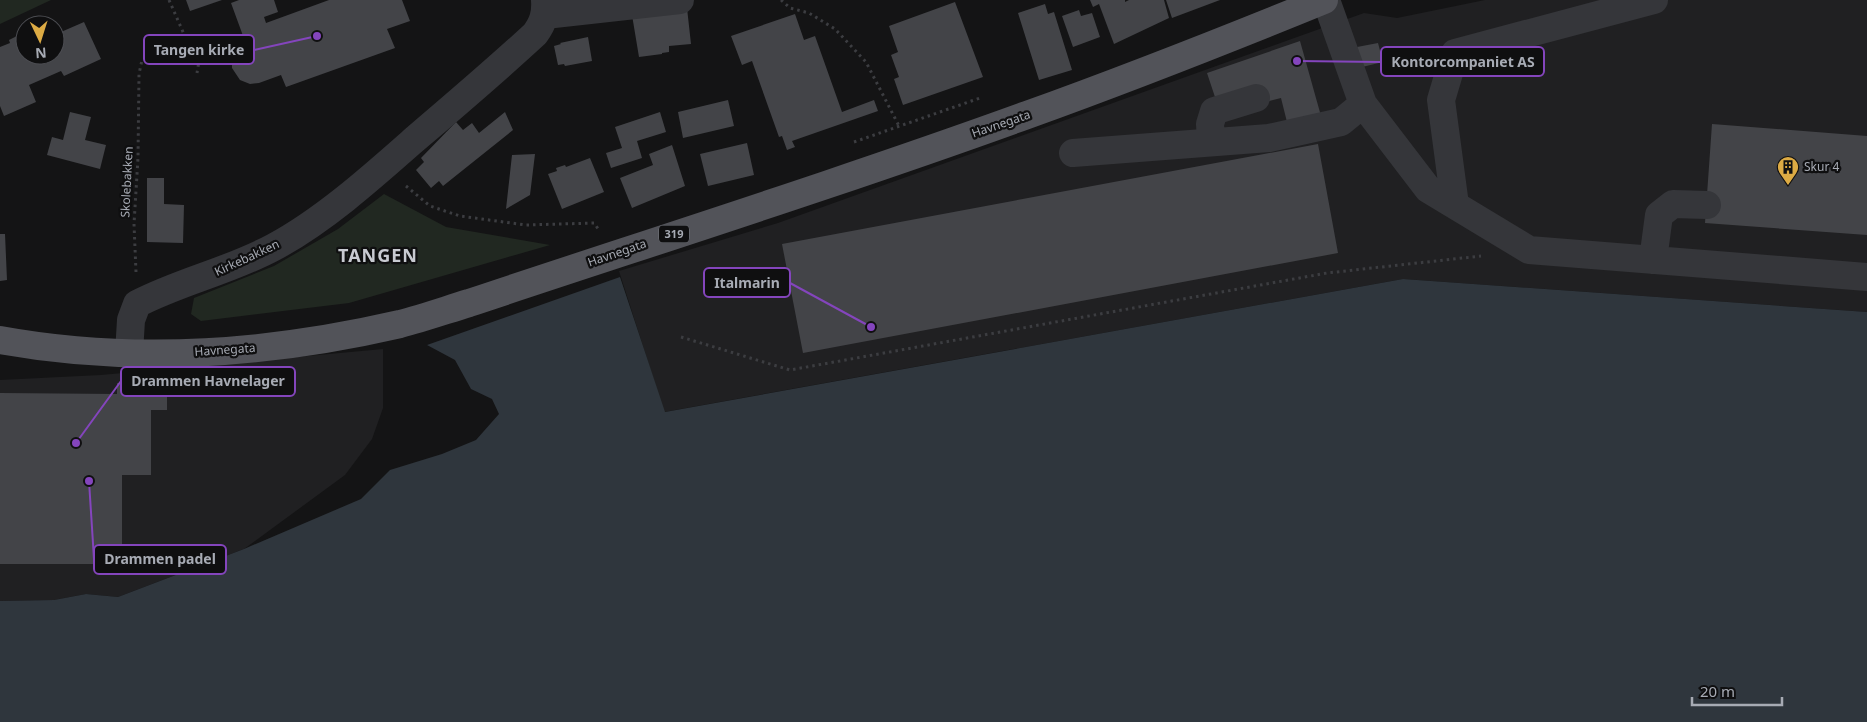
<svg xmlns="http://www.w3.org/2000/svg" width="1867" height="722" viewBox="0 0 1867 722" font-family="'Noto Sans',sans-serif">
<style>
.built{fill:#202022}
.green{fill:#212821}
.water{fill:#2f363d}
.building{fill:#434448}
.lines{fill:none;stroke-linecap:round;stroke-linejoin:round}
.path{stroke:#3c3d41;stroke-width:3;stroke-dasharray:2.5 4;stroke-linecap:butt}
.minor{stroke:#35363a;stroke-width:28}
.major{stroke:#525359;stroke-width:28}
.labels{text-anchor:middle;stroke-width:4.5;stroke-linejoin:round;paint-order:stroke}
.shield{fill:#0f0f10;stroke:#797c83;stroke-width:1}
.shield-label{font-size:11px;font-weight:bold;fill:#a7abb4}
.street-label{font-size:12px;fill:#a7abb4;stroke:#0f0f10}
.poi-label{font-size:12px;fill:#a7abb4;stroke:#0f0f10;text-anchor:start}
.district-label{font-size:18px;font-weight:bold;letter-spacing:1px;fill:#c8cad1;stroke:#0f0f10}
.leader{fill:none;stroke:#8445bd;stroke-width:2}
.callout-dot{fill:#8445bd;stroke:#0f0f10;stroke-width:2}
.callout{fill:#0f0f10;stroke:#8445bd;stroke-width:2}
.callout-label{font-size:14px;text-anchor:middle;font-weight:bold;fill:#a7abb4}
</style>
<rect width="100%" height="100%" fill="#141415"/>
<path class="built" d="M1485,0H1867V312L1403,279L664,412L619,271L778,223L1364,13L1397,18Z
M383,349V408L372,439L345,475L244,549L118,597L86,594L54,600L0,601V380L101,375Z"/>
<path class="green" d="M0,0H51L0,24Z
M384,194L446,227L550,245L349,303L201,321L191,314L194,298L274,266L338,229Z"/>
<path class="water" d="M620,277L665,412L1403,279L1867,312V722H0V601L54,600L86,594L118,597L244,549L361,499L390,470L442,454L476,440L499,414L492,399L471,389L455,360L427,345Z"/>
<path class="building" d="M186,0H222L190,11Z
M239,0H274L278,12L264,17L266,23L329,0H402L410,21L387,29L395,48L286,87L281,75L259,83L250,84L240,80L232,68V59L235,51L246,44L231,3Z
M1090,0H1125V2L1129,0H1164L1169,18L1114,44L1099,4L1093,7Z
M1166,0H1220L1172,18Z
M955,2L983,77L903,105L894,79L899,77L891,55L898,52L889,26Z
M1045,4L1048,14L1054,12L1072,70L1039,80L1018,13Z
M687,8L691,44L669,46V52L662,53V54L639,57L632,15Z
M1079,10L1081,16L1092,13L1100,37L1073,47L1062,16Z
M795,14L804,40L815,36L842,112L874,100L878,111L792,141L795,147L787,150L782,136L779,137L752,61L742,65L731,36Z
M55,21L61,32L84,22L101,59L64,76L61,71L29,85L36,102L4,116L0,106V47L10,43L9,40L25,32V55H55V25H48Z
M588,37L592,61L565,66L564,64L558,65L554,46L561,44L560,43Z
M1300,41L1321,116L1288,126L1281,98L1258,104L1217,103L1207,73Z
M1378,43L1383,62L1362,67L1357,47Z
M728,100L734,126L683,138L678,112Z
M70,112L91,117L85,140L106,145L100,169L47,155L52,137L63,140Z
M505,112L513,130L443,186L439,181L431,188L416,170L424,162L421,158L456,122L463,130L472,123L479,133Z
M660,112L666,132L637,141L642,158L611,168L606,153L622,148L615,127Z
M1712,124L1867,136V235L1705,223Z
M747,143L754,175L708,186L700,154Z
M1318,144L1338,253L803,353L782,244Z
M672,145L685,186L632,208L620,178L653,165L649,154Z
M535,154L530,195L506,209L512,155Z
M590,158L604,192L562,209L548,174L557,171L556,168L565,165L566,167Z
M147,178H164V204L184,205L183,243L147,242Z
M0,234H5L7,280L0,281Z
M117,383H126V394L167,396V410H151V475H122V564H0V393L117,394Z"/>
<g class="lines">
<path class="path" d="M169,0L187,41L199,61L197,73
M781,0L790,8L809,13L835,29L866,62L899,126
M854,142L980,98
M406,186L430,206L460,216L526,225L594,223L599,230
M136,272L134,224L138,158L139,74L142,60
M681,337L790,370L1327,273L1481,256"/>
<path class="minor" d="M1326,0L1363,104L1428,189L1529,250L1867,277
M545,15L680,0
M1211,142L1210,124L1214,111L1256,98
M1073,153L1269,138L1341,122L1363,104
M1455,205L1441,100L1455,53L1654,0
M1653,260L1659,215L1673,204L1707,205
M129,353L131,320L137,304C181,281 230,271 274,247C324,220 372,177 415,139C455,105 496,70 535,34C543,23 546,14 545,0"/>
<path class="major" d="M0,340C132,364 270,354 400,324C423,318 446,310 469,303C655,241 842,182 1027,115C1127,79 1226,40 1324,0"/>
</g>
<defs>
<g id="building-pin" transform="scale(1.125)"><path d="M0 17L-7.5 6A9.5 9.5 0 1 1 7.5 6Z" fill="#ddab44" stroke="#0f0f10"/><path d="M-4-6H4V6H1V3H-1V6H-4ZM-2.5-4.3h1.7v1.8h-1.7ZM.8-4.3h1.7v1.8H.8ZM-2.5-1h1.7V.8h-1.7ZM.8-1h1.7V.8H.8Z" fill="#111"/></g>
</defs>
<g fill-rule="evenodd">
<use href="#building-pin" x="1788" y="167"/>
</g>
<g class="labels">
<rect class="shield" x="659" y="225.5" width="30" height="17" rx="4"/>
<g class="shield-label">
<text x="674" y="238">319</text>
</g>
<g class="street-label">
<text transform="translate(1001 124) rotate(-19)" y="4">Havnegata</text>
<text transform="translate(127 182) rotate(-87)" y="4">Skolebakken</text>
<text transform="translate(617 253) rotate(-19)" y="4">Havnegata</text>
<text transform="translate(247 258) rotate(-25)" y="4">Kirkebakken</text>
<text transform="translate(225 350) rotate(-4)" y="4">Havnegata</text>
</g>
<g class="poi-label">
<text x="1804" y="171">Skur 4</text>
</g>
<g class="district-label">
<text x="378" y="262">TANGEN</text>
</g>
</g>
<path class="leader" d="M317 36L254 50M1297 61L1381 62M871 327L790 283M76 443L121 381M89 481L94 559"/>
<g class="callout-dot">
<circle cx="317" cy="36" r="5"/>
<circle cx="1297" cy="61" r="5"/>
<circle cx="871" cy="327" r="5"/>
<circle cx="76" cy="443" r="5"/>
<circle cx="89" cy="481" r="5"/>
</g>
<g class="callout">
<rect x="144" y="35" width="110" height="29" rx="5"/>
<rect x="1381" y="47" width="163" height="29" rx="5"/>
<rect x="704" y="268" width="86" height="29" rx="5"/>
<rect x="121" y="367" width="174" height="29" rx="5"/>
<rect x="94" y="545" width="132" height="29" rx="5"/>
</g>
<g class="callout-label">
<text x="199" y="55">Tangen kirke</text>
<text x="1463" y="67">Kontorcompaniet AS</text>
<text x="747" y="288">Italmarin</text>
<text x="208" y="386">Drammen Havnelager</text>
<text x="160" y="564">Drammen padel</text>
</g>
<g transform="translate(40 40) rotate(176)"><circle r="24" fill="#0f0f10" stroke="#4c4d52"/>
<path d="M0-4L9 19L0 12L-9 19Z" fill="#ddab44"/>
<text y="-8" font-size="14" font-weight="bold" text-anchor="middle" fill="#a7abb4">N</text>
</g>
<path d="M1692 697v8h90v-8" fill="none" stroke="#a7abb4" stroke-width="2.5"/>
<text x="1700" y="697" font-size="15" fill="#a7abb4" stroke="#0f0f10" stroke-width="4" paint-order="stroke">20 m</text>
</svg>
